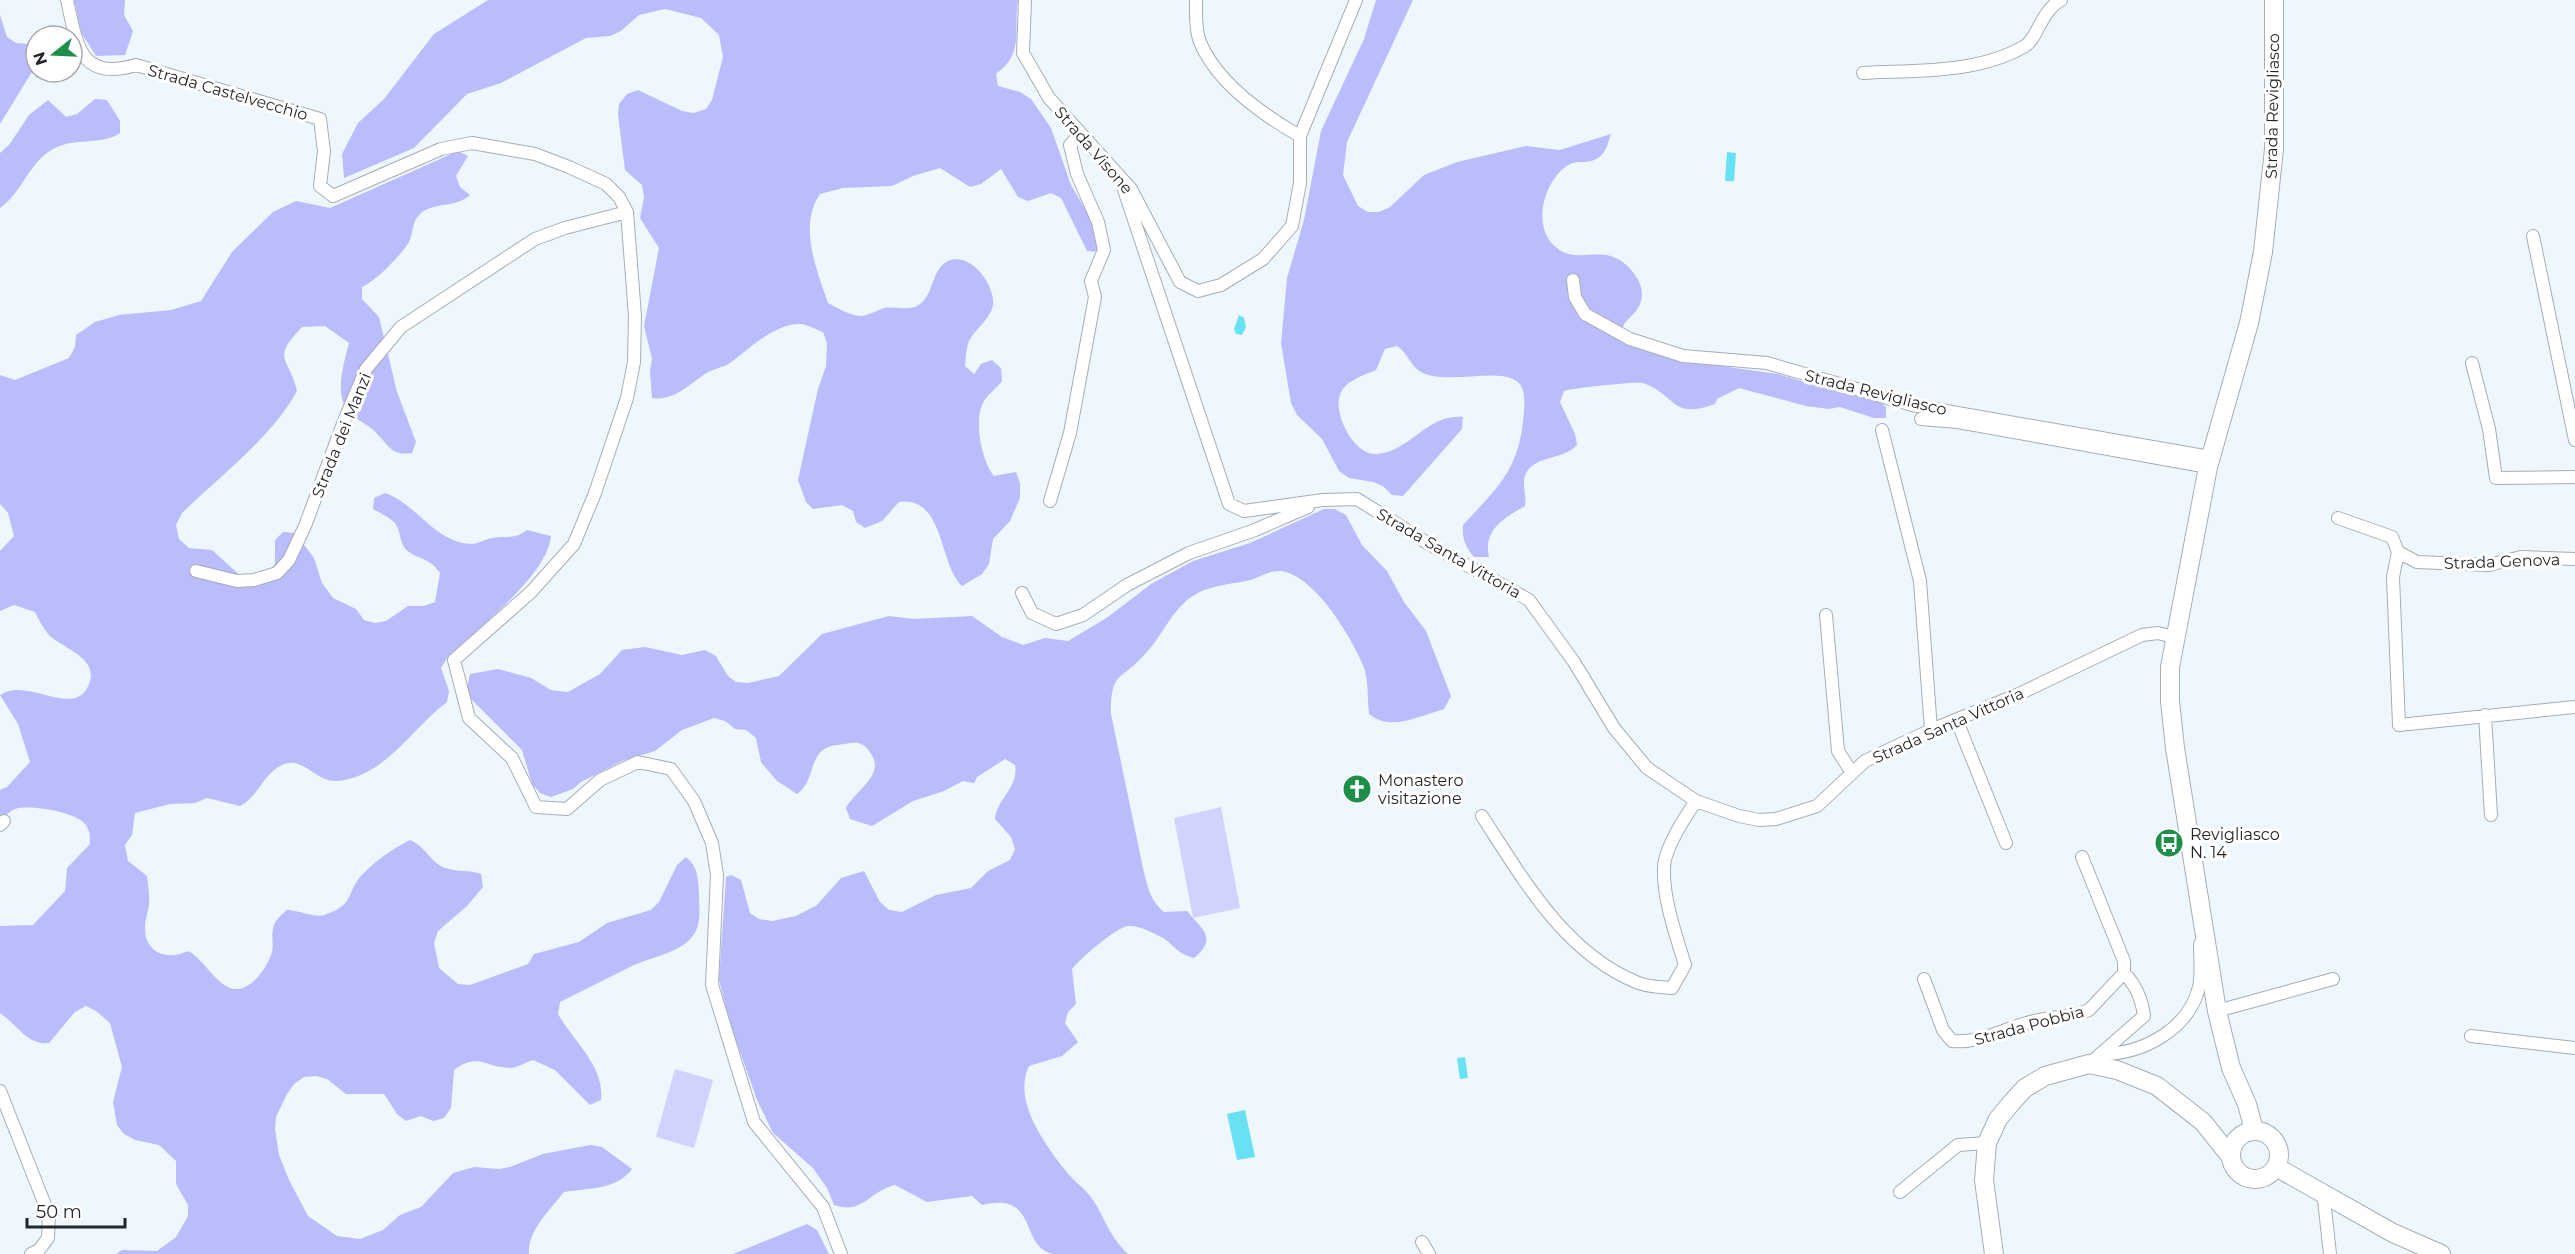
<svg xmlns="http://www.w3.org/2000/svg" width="2575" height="1254" viewBox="0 0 2575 1254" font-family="Montserrat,sans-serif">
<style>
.green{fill:#d1d3fe}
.forest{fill:#babcfb}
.water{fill:#68e2f2}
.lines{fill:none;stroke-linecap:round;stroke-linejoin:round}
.street-casing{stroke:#a4aeb7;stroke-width:14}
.secondary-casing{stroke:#a4aeb7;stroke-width:20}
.street{stroke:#fff;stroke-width:12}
.secondary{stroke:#fff;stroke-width:18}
.labels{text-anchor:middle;stroke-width:6;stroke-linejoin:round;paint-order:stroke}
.street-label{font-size:16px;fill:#23272b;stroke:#fff}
.poi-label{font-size:16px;fill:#23272b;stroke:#fff;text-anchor:start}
</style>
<rect width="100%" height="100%" fill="#eff7fe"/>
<path class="green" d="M1221,807L1240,908L1193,918L1174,818Z
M675,1069L713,1080L694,1148L656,1137Z"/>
<path class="forest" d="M74,0H125L124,15L133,31L125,55L96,56L82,34Z
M488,0H1018C1013,31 1025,53 996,74L998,86L1020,92L1031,99L1051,128L1071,185L1097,229L1098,252L1087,251L1061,198L1051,193L1028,201L1018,197L1001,169L981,184L970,187L940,168L913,176L892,186L843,188L820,194C798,225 817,271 828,303C837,308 851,316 862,316C870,315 877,310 884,308C896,306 910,312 920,304C935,293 931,266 951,260C973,253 999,290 992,309C988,320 976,329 970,339C966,346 966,358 965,366L974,374L981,364L992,360L1001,368L1002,381C997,388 991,392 986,398C972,415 981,461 994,476L1016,472L1020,483V498L1010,521L993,539L989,564L982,574L962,586C938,563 945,496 899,502L882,521L865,528L856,522L853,511L842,505L813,509L806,502L798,480L818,389L826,366L827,343L823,332C817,330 808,325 802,324C775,322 750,349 730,363C722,368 712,369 705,374C687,386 674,401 652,398L650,371L652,359L644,326L659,248L640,218L644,197L642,185L625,170L618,115L619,104L627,94L638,90L682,111L694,113L706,109L712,100L723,57L719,35L701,18L665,9L639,15L621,31L610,36L586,38L501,83L467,94L414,148L344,178L342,154L358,123L384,99L434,34Z
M1376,0H1413L1347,142L1343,175L1358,206L1368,212H1379L1390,207L1424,175L1457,162L1526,146L1560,150L1611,134C1608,143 1606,153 1598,158C1588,165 1578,159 1568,165C1543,181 1531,229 1557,248C1575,263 1597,248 1618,259C1631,266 1648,287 1640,304C1632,322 1617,319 1624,343L1692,362L1778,374L1818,386L1855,391L1877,399L1886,407V418H1874L1840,407L1829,409L1806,406L1739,388L1717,399L1715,404C1670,420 1677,395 1643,383C1637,381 1572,388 1564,391L1560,402L1575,434L1577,445C1564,460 1536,455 1526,473C1521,483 1527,496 1525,506C1504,518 1483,530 1489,557H1474C1465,546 1462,539 1463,525C1500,485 1520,469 1524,411C1525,399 1525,384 1513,379C1492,369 1444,385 1421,372C1410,366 1409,354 1397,346L1385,349L1376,370C1364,375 1344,381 1340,395C1333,414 1354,455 1376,454C1410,452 1428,413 1463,417L1462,429L1403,496L1392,495L1383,486L1373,482L1349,478L1339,471L1322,439L1297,415L1291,403L1281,343L1287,278L1304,220L1321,131L1364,39Z
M0,15L7,37L16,43L28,44L35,67L0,124Z
M95,99L107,100L120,121V133C101,146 74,137 53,149C29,162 22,193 0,208V153L9,145L29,115L48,100L66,117L77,114Z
M458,151L468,156L456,176L460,187L470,195C455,209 432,201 419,215C412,222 413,234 409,242C401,255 376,281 362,287V299L379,317L397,392L416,442L412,453C392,456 390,447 378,435C371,426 360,422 352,415C332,399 344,363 349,343L325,326L302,327C271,360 288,355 297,391C272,437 220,476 182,513L176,525L179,539L189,548L212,550L244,579L267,575L275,564V540L283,532L295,533L314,558L322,583L333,598L356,609L364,620L375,623L386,621L408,606H424L435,602L440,573C431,559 421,560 409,552C398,544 402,531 394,522C389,517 380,513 373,509L374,498L385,493C417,504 434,542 471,544C478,544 486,539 493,538C507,535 515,540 527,530L551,536C548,575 476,630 447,658L441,668L449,691L447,702C412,728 385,777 337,781C316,783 303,755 282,765C263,774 258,797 240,806L207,798L195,803L170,804L135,813L132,835L125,845L128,861L147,876C148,886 150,896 149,905C148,912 145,920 145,928C145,953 167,961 188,951C204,959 216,986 234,989C252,991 268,966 272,952C274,944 271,936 273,929C274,921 281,915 287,910C298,910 314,918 324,915C355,905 346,893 361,876C376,860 391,850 410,840C424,846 428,857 439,865C451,873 468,869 481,874L483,887L467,906L438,931L434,943L439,968L458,984L470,985L528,964L534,954L579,942L607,923L651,910L659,902L677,865L686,857C698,867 698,878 699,893C699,909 702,925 692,937C679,953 652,957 634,965C609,977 585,990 560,1002L558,1014C573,1041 605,1066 601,1100L590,1105L555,1070L533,1060C526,1062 517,1068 510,1068C485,1067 478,1052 454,1070L451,1108L444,1118L433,1121L421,1116L406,1121L397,1114L384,1094H346L327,1079L316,1076L304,1077L294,1084L287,1094L276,1117L275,1129L279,1155L289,1180L308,1216L337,1236L360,1239L383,1230L400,1215L421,1207L453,1173L474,1167L499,1169L510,1167L543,1154L590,1145L602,1147L632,1169C617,1190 588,1188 564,1192C551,1209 527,1231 529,1254H116L122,1250L157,1251L176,1237L188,1216V1205L176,1184V1161L159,1145L135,1140L124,1134L117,1125L113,1102L122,1067L110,1023L96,1011L86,1006L75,1012L49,1043C26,1045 18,1025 0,1013V926L33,925L65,891L67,868L90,844C90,836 90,828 83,822C73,812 29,804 15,809C10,811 5,816 0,820V790L7,787L30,762L18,724L0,695C28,675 78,723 90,681C97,658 63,648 50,636C44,630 39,620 35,612L14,605L0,611V551L14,536L8,513L0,504V375L15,380L69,358L75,347L76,335L95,322L119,315L171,310L201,301L232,252L273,212L296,201L330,208Z
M1324,509H1335L1346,515L1362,545L1387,571L1404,602L1426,631L1451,696L1444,709C1419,716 1391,732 1369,714C1367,699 1369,678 1363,665C1350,635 1315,576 1281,571C1268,570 1258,579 1246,581C1224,585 1204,586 1186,601C1169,616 1160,639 1144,655C1120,682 1111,670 1111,714L1144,873C1148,888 1151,902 1164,912L1187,911C1201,929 1219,937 1194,958C1179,955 1175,946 1163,938C1154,933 1138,925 1128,926C1116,927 1080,959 1072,969L1076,1004L1068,1012L1065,1023L1078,1042L1062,1056L1029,1066C1012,1100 1045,1144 1065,1170C1073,1181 1086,1189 1093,1200C1106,1220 1109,1236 1128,1254C1108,1254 1070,1254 1053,1254C1018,1246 1040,1191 982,1205L972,1196L927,1202L895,1185C869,1191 863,1215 834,1205L827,1188L813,1168L773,1133L757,1100L730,1023L719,980L726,877L731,875L741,880L750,913L759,919L772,921L796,916L817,905L841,878L864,871L880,902L889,910L902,912L936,895L971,888L988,871L1010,860L1015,849L1011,837L995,819C997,798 1019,788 1015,765L1005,759L977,777L974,783L963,781L944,791L913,801L872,826L850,819L846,808C856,789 888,774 869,751C862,741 855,742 844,744C839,745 831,745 826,748C809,757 814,783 797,794L777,781L761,762L756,738L746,730L735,729L725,721L714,718L682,730L655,751L622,761L581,782L573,789L551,797L540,793L532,784L522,750L471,699L467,688L470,674L498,669L531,678L551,690L568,692L600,674L622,650L645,647L682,655L705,650L716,656L728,676L736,682L748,683L779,676L822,634L889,616L914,619L972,616L1002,637L1023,645L1045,638L1068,641L1108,617L1151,584L1193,561L1250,543Z
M807,1224L817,1230L829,1254H733Z"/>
<path class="water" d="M1727,152L1736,153L1734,181H1725Z
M1239,315L1244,318L1246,327L1242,335L1236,334L1234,329Z
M1465,1057L1468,1078L1460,1079L1457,1058Z
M1245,1110L1255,1157L1237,1160L1227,1114Z"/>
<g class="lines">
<g class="street-casing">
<path id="street" d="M67,0C77,44 79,82 136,65L320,119L324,151L320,186L333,196L441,149L472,143L535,154L569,167L606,184L619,197L627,212L635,316L634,362L627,398L595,493L574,544L531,592L454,660L469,718L512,758L536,807L567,809L600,780L638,762L671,769L694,801L712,843L717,875L712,985L754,1122L823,1207L841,1254
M1025,0L1023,53L1049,98L1131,189L1180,282L1198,291L1221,285L1263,259L1292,226L1300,183V136L1356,0
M1196,0C1196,12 1195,30 1200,42C1217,83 1263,115 1300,136
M1863,73C1916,70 1977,74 2025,46C2038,38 2040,12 2061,0
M1119,175L1229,504L1244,511L1323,500L1357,499L1429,544L1529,600L1574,662L1614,728L1647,768L1696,801L1739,816L1759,820L1776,819L1817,806L1865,761L1931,730L2019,694L2142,635L2158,633L2174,637
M2533,236L2575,440
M1573,280L1575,297L1585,314L1630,339L1683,356L1767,363L1912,405L2210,457
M2472,363L2489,429L2496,478L2575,477
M1921,419L1958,422L2208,467
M1882,430L1920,581L1931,730
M1050,501L1070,433L1095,297L1091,281L1104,250L1098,222L1077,174L1070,145L1080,133
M2338,518L2392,537L2398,552L2417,562L2489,565L2521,557L2575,559
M2398,552L2393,577L2399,725L2575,707
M196,571L237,581L254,580L277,573L289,560L305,526L344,421L366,369L401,327L535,239L565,228L627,212
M1022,593L1032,613L1056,624L1083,615L1127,585L1189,553L1255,530L1308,507
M1826,615L1838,751L1852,773
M2485,715L2491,815
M1957,721L2006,843
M1482,816C1523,879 1564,952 1636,982C1646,987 1661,987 1672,988L1685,965C1676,935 1663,900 1664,868C1664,849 1685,817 1696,801
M0,825L4,821
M2082,857L2124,961V973C2135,984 2142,1000 2144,1016L2089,1064
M1924,979L1943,1030L1952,1041C1982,1044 2010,1025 2039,1020C2055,1016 2074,1017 2089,1010L2124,973
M2217,1011L2333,979
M2471,1036L2575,1048
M2102,1054C2143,1054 2189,1029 2199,987C2202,974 2200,958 2200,944
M0,1091L49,1215L48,1238L39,1250L31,1254
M2323,1191L2330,1254
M1900,1192L1958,1145L1987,1143
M1422,1242L1429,1254"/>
</g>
<g class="secondary-casing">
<path id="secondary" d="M2254,1130L2247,1104L2231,1068L2217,1011L2175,748L2170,701V667L2208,467L2249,323L2263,252L2274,149V0
M2231 1155a24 24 0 1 1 48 0a24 24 0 1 1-48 0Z
M2276,1167L2393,1233L2441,1254
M1994,1254L1984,1180L1987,1143L1998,1119L2012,1102L2025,1088L2045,1076L2089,1064L2117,1070L2157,1086L2203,1122L2230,1156"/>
</g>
<use href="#street" class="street"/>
<use href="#secondary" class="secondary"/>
</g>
<defs>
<g id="church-disc" transform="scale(1.5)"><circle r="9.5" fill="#1e8f48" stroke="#fff"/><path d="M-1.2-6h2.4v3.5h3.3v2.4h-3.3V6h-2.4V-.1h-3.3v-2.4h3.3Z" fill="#fff"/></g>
<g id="bus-disc" transform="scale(1.5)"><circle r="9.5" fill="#1e8f48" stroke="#fff"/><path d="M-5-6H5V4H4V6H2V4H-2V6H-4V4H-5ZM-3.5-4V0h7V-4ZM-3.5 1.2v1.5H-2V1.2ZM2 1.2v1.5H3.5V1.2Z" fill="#fff"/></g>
</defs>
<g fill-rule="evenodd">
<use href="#church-disc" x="1357" y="789"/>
<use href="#bus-disc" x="2169" y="843"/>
</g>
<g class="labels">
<g class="street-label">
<text transform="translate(228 92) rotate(16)" y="6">Strada Castelvecchio</text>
<text transform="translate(2272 106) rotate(-89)" y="6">Strada Revigliasco</text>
<text transform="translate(1094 150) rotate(49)" y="6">Strada Visone</text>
<text transform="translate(1876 392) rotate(14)" y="6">Strada Revigliasco</text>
<text transform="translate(341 435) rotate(-68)" y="6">Strada dei Manzi</text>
<text transform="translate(1449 553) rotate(30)" y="6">Strada Santa Vittoria</text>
<text transform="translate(2502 561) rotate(-2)" y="6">Strada Genova</text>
<text transform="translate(1948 725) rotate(-24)" y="6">Strada Santa Vittoria</text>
<text transform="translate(2029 1025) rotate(-15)" y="6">Strada Pobbia</text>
</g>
<g class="poi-label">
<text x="1378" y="786">Monastero<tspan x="1378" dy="18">visitazione</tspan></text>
<text x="2190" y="840">Revigliasco<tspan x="2190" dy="18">N. 14</tspan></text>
</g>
</g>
<g transform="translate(54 54) rotate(252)"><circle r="28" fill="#ffffff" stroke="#a7a9aa" stroke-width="1.5"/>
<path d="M0-4.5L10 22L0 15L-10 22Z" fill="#1e8f48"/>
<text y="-9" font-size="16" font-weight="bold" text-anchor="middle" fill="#23272b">N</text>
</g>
<path d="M27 1218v9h98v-9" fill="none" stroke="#23272b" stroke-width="3"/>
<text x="36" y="1218" font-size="18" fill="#23272b" stroke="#ffffff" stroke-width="4.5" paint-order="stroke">50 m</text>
</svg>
